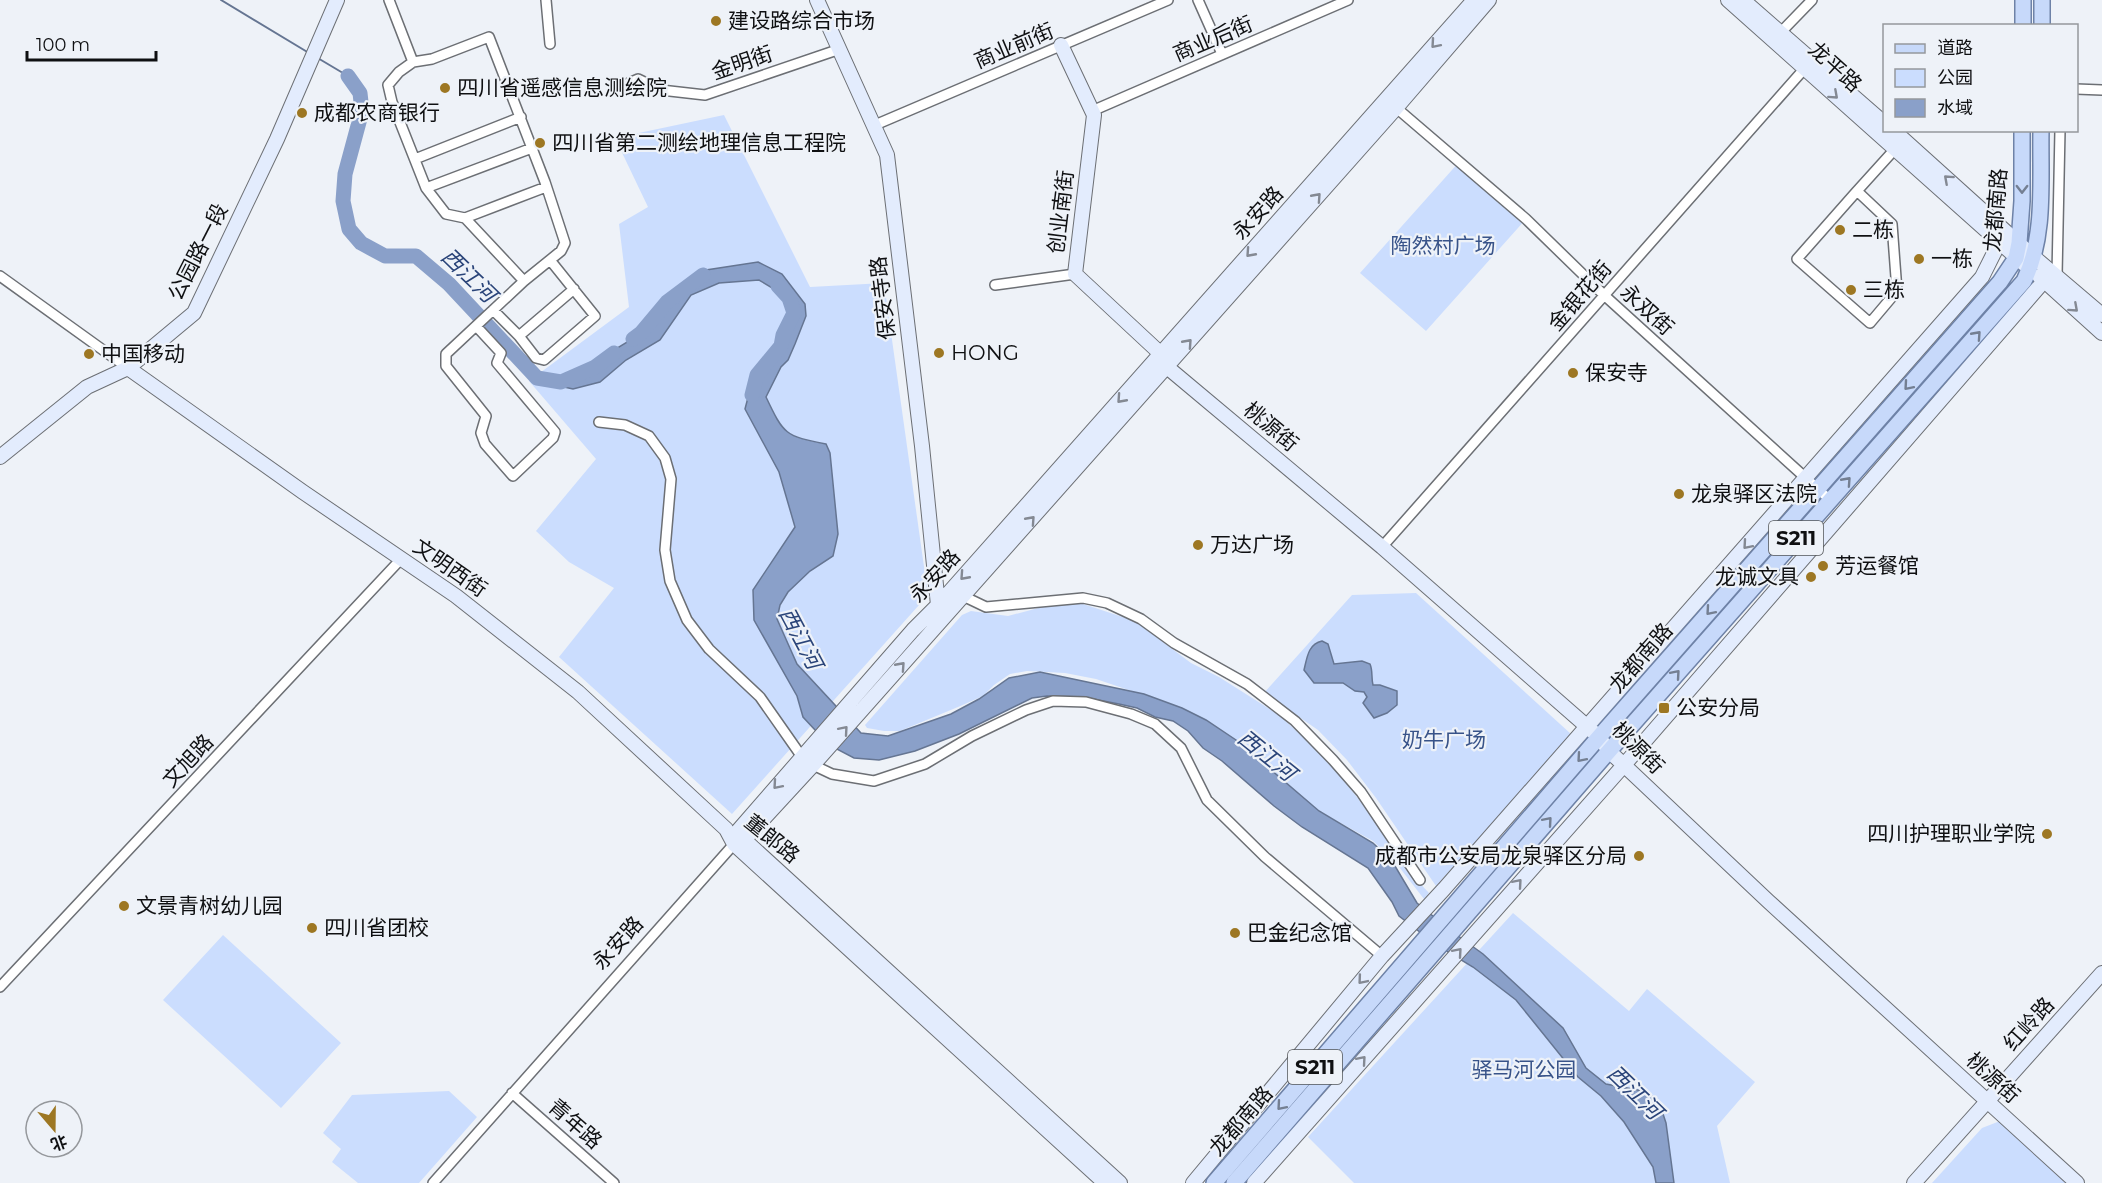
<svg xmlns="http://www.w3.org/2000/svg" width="2102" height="1183" viewBox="0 0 2102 1183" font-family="Montserrat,'Noto Sans SC',sans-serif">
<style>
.green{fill:#cbddfe}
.water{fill:#8aa0c9;stroke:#657592;stroke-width:1.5}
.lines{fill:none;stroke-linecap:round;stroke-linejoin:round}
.stream{stroke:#657592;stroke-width:2}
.river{stroke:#8aa0c9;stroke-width:15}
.street-casing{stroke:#6c6f74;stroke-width:12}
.secondary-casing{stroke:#6c6f74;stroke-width:16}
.primary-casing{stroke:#6e82a7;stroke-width:18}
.street{stroke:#fff;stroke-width:9}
.secondary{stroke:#e3ecfd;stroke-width:14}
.primary{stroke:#c7d9fa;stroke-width:15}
.oneway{stroke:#848993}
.oneway2{stroke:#747f92}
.poi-dot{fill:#9d7723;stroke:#eef2f8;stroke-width:2}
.labels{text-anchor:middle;stroke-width:4.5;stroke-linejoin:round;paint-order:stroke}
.shield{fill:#eef2f8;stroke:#525457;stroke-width:1.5}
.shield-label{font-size:20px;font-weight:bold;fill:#0f1012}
.poi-label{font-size:21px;fill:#0f1012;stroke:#eef2f8;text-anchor:start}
.street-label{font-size:21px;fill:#0f1012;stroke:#eef2f8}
.park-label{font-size:21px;fill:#385389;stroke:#eef2f8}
.water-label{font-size:22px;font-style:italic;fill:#2a4479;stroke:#eef2f8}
</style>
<rect width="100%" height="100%" fill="#eef2f8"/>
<path class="green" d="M724,115L810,287L884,283L928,595L732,814L559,657L614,588L569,562L536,531L596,459L529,381L629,307L619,224L648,207L615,138Z
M1460,161L1526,219L1426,331L1360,273Z
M1416,593L1571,734L1436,886L1376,798L1347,760L1318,730L1264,693L1352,595Z
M1080,603L1135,621L1191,663L1219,677L1279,715L1324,756L1381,827L1409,872L1429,893L1424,899L1396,863L1373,841L1319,811L1236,740L1182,708L1096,679L1065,673L1027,671L1010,674L994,685L983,696L958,707L900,731H884L867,728L865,725L962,615L971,611L1008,616L1042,607Z
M1513,913L1629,1011L1647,989L1755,1082L1717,1126L1730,1183H1354L1308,1137Z
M223,935L341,1043L281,1108L163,1000Z
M449,1091L477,1117L419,1183H358L332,1162L341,1149L323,1133L352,1095Z
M2000,1121L2066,1183H1932L1982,1128Z"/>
<path class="water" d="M758,262L782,274L805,304L806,316L795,344L788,360L781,367L766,397C784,435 785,436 826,444L830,453L838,534L833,556L810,571L788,592L780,605L777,619L797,664L861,733L888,736L951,714L979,699L1009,678L1040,672L1144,694L1182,708L1206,720L1236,740L1319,811L1373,843L1392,861L1417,903L1450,930L1483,954L1563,1028L1586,1068L1606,1084L1648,1092L1660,1105L1666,1123L1674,1183H1656L1653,1167L1624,1122L1601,1096L1578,1077L1516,1000L1473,967L1438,946L1399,916L1392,902L1368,868L1302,827L1274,806L1222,761L1203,748L1188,731L1173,721L1155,717L1137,708L1119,704L1083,697L1047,696L1032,698L959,734L915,751L879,760L854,758L829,745L803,717L797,696L754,620L753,590L795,527L779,472L745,409L752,382L776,355L783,328L793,305L779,292L759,280L719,283L691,295L660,340L626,360L600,382L573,389L555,385L592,372L604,356L634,338L706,270Z
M1322,641L1328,644L1334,664L1362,661L1370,664C1373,671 1371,677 1373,685H1380L1397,691V705L1387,713L1374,718L1363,703L1367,697L1364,692L1355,691L1343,683H1314L1304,670C1307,658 1308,644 1322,641Z"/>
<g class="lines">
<path class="stream" d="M221,0L309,53
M316,57L348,76"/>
<path class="river" d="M348,76L360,93L362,111L345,174L343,201L349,229L361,243L385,256H416L449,284L537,378L561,382L595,367L614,353
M633,339L641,333L667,302L703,275
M752,395L757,375L781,346L783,335L794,313L789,298L778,286"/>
<g class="street-casing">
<path id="street" d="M389,0L413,62
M546,0L550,44
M1198,0L1222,54
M1780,33L1812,0
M622,86L638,79L661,90L705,95L840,49
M2076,89L2102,90
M1393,105L1526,219L1604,295L1830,500
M1092,111L1348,0
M875,125L1168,0
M415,159L521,117
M426,188L532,148
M1857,191L1797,259L1870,323L1897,291L1892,224L1857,191L1895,149
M465,218L546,187
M2057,275L2060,130
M0,276L128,368
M995,285L1075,274
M493,310L519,336L536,358L544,360L595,316L550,260
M476,326L501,353L497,363L555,432L553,438L513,476L485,444L481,433L486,416L446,366V354L524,281L561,251L565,243L545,182L489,37L432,59L413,62L399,72L388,85L392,102L426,188L446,214L465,218L524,281
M519,336L574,289
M599,422L625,425L649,436L665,458L671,479L665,550L670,581L687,620L709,649L760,697L802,757
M1382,547L1805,68
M963,596L986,607L1083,598L1107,603L1141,619L1174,643L1247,684L1295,721L1333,760L1361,792L1420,880
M813,765L832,774L874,781L925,764L972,736L1026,710L1053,701L1086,702L1131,714L1155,724L1181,748L1207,800L1265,857L1382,956
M0,987L401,559
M512,1093L614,1183
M433,1183L734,844"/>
</g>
<g class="secondary-casing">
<path id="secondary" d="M817,0L887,155L922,446L938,605
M1728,0L2024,264
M1743,0L1884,123
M1061,45L1094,115L1075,274L1161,354L1167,367L1382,547L1599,737L1609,751L1768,901L2077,1183
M1893,130L2035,258L2102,315
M2039,276L2102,333
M128,368L303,492L456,596L578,692L726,829L734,844L1105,1183
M0,457L87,387L128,368L194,313L277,139L337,0
M738,834L1120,1183
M734,844L745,839L813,765L1396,108L1489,0
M734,844L736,833L913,630L938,605L1474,0
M1193,1183L1382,956L1444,889L1982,277L1999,243
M1254,1183L1624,765L2044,281
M1914,1183L2102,973"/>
</g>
<g class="primary-casing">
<path id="primary" d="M2023,26V0
M2042,26V0
M1214,1183L1599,737L2000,282L2016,258L2019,243L2022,201V130
M1234,1183L1609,751L2024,281C2046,236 2040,180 2041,130"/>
</g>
<use href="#street" class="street"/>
<use href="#secondary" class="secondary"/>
<use href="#primary" class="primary"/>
</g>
<defs><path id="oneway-chevron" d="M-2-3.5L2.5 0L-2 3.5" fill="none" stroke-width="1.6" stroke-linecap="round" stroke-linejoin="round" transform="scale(1.5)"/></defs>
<g class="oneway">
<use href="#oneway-chevron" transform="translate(1435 44) rotate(131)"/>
<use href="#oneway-chevron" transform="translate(1834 95) rotate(42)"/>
<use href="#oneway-chevron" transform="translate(1948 179) rotate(-138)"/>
<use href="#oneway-chevron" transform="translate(1317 197) rotate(-48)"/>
<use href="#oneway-chevron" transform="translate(1250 253) rotate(132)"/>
<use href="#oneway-chevron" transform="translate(2074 308) rotate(42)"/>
<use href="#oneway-chevron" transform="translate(1188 343) rotate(-48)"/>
<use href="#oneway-chevron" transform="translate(1121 399) rotate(132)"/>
<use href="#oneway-chevron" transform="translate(1031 520) rotate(-48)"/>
<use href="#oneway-chevron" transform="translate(1747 545) rotate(131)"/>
<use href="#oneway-chevron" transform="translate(964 576) rotate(132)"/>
<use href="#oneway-chevron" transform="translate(901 666) rotate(-48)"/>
<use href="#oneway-chevron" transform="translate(844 730) rotate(-49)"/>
<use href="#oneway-chevron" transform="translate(777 785) rotate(131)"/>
<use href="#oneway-chevron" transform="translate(1518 883) rotate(-49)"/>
<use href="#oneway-chevron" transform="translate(1458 952) rotate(-49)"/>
<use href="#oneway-chevron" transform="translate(1362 980) rotate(130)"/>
<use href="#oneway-chevron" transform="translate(1362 1060) rotate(-49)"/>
</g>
<g class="oneway2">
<use href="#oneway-chevron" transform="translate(2022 189) rotate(90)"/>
<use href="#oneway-chevron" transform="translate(1977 335) rotate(-48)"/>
<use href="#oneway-chevron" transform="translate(1908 386) rotate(131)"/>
<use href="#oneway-chevron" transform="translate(1847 481) rotate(-48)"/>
<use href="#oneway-chevron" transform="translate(1710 611) rotate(131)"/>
<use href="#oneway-chevron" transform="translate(1676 674) rotate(-49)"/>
<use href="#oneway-chevron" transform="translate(1581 758) rotate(131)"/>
<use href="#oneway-chevron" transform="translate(1548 821) rotate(-49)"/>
<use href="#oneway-chevron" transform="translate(1281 1106) rotate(131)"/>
</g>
<g class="poi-dot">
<circle cx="716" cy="21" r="6"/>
<circle cx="445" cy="88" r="6"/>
<circle cx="302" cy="113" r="6"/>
<circle cx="540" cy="143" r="6"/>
<circle cx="1840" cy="230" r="6"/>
<circle cx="1919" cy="259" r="6"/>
<circle cx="1851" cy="290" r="6"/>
<circle cx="939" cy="353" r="6"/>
<circle cx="89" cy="354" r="6"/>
<circle cx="1573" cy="373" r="6"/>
<circle cx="1679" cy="494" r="6"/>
<circle cx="1198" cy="545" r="6"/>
<circle cx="1823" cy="566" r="6"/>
<circle cx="1811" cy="577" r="6"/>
<rect x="1658" y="702" width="12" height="12" rx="3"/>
<circle cx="2047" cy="834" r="6"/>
<circle cx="1639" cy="856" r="6"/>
<circle cx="124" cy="906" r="6"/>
<circle cx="312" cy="928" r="6"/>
<circle cx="1235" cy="933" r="6"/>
</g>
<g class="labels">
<g class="shield">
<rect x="1769" y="521" width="54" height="34" rx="4.5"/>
<rect x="1288" y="1050" width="54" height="34" rx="4.5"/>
</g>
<g class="shield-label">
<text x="1796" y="545">S211</text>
<text x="1315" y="1074">S211</text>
</g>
<g class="poi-label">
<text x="728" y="28">建设路综合市场</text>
<text x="457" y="95">四川省遥感信息测绘院</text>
<text x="314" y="120">成都农商银行</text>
<text x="552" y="150">四川省第二测绘地理信息工程院</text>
<text x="1852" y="237">二栋</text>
<text x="1931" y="266">一栋</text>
<text x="1863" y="297">三栋</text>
<text x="951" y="360">HONG</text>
<text x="101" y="361">中国移动</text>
<text x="1585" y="380">保安寺</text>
<text x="1691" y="501">龙泉驿区法院</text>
<text x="1210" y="552">万达广场</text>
<text x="1835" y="573">芳运餐馆</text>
<text x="1799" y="584" text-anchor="end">龙诚文具</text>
<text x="1676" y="715">公安分局</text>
<text x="2035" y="841" text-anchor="end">四川护理职业学院</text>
<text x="1627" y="863" text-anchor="end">成都市公安局龙泉驿区分局</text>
<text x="136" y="913">文景青树幼儿园</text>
<text x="324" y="935">四川省团校</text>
<text x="1247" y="940">巴金纪念馆</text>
</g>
<g class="street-label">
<text transform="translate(1213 39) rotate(-23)" y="7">商业后街</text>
<text transform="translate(1014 46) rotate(-23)" y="7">商业前街</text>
<text transform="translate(742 63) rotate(-19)" y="7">金明街</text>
<text transform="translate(1835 67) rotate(42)" y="7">龙平路</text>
<text transform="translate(1996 210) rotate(-85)" y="7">龙都南路</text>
<text transform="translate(1061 212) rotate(-83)" y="7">创业南街</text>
<text transform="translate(1258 213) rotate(-48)" y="7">永安路</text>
<text transform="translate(198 252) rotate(-63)" y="7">公园路一段</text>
<text transform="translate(1580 296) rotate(-49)" y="7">金银花街</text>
<text transform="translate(883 298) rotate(-97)" y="7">保安寺路</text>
<text transform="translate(1647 310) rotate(42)" y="7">永双街</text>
<text transform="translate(1271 427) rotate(40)" y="7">桃源街</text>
<text transform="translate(450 568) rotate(35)" y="7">文明西街</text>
<text transform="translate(935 576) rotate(-48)" y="7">永安路</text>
<text transform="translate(1641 658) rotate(-49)" y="7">龙都南路</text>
<text transform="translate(1638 748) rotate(45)" y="7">桃源街</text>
<text transform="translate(188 761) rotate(-47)" y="7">文旭路</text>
<text transform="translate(772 839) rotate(39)" y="7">董郞路</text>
<text transform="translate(618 943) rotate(-48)" y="7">永安路</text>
<text transform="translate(2029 1024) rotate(-48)" y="7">红岭路</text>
<text transform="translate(1993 1078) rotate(42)" y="7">桃源街</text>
<text transform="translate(1241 1121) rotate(-49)" y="7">龙都南路</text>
<text transform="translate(575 1124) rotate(41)" y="7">青年路</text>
</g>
<g class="park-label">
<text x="1443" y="253">陶然村广场</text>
<text x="1444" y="747">奶牛广场</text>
<text x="1524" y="1077">驿马河公园</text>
</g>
<g class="water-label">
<text transform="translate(469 275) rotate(44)" y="8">西江河</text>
<text transform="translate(801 638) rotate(62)" y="8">西江河</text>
<text transform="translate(1267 755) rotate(39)" y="8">西江河</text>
<text transform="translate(1635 1092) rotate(44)" y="8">西江河</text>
</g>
</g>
<rect x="1883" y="24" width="195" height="108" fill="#eef2f8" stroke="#95989c" stroke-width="1.5"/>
<rect x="1895" y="44" width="30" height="9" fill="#c7d9fa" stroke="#95989c" stroke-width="1.5"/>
<text x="1937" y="54" font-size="18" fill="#0f1012">道路</text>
<rect x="1895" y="69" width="30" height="18" fill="#cbddfe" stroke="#95989c" stroke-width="1.5"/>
<text x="1937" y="84" font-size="18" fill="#0f1012">公园</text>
<rect x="1895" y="99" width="30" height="18" fill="#8aa0c9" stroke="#95989c" stroke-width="1.5"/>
<text x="1937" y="114" font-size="18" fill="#0f1012">水域</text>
<g transform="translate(54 1129) rotate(160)"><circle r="28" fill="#eef2f8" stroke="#95989c" stroke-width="1.5"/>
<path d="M0-4.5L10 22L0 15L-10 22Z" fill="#9d7723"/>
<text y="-9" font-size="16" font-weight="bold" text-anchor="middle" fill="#0f1012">北</text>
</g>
<path d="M27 51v9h129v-9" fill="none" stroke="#0f1012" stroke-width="3"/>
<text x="36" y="51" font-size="18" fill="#0f1012" stroke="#eef2f8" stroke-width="4.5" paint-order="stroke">100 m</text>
</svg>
